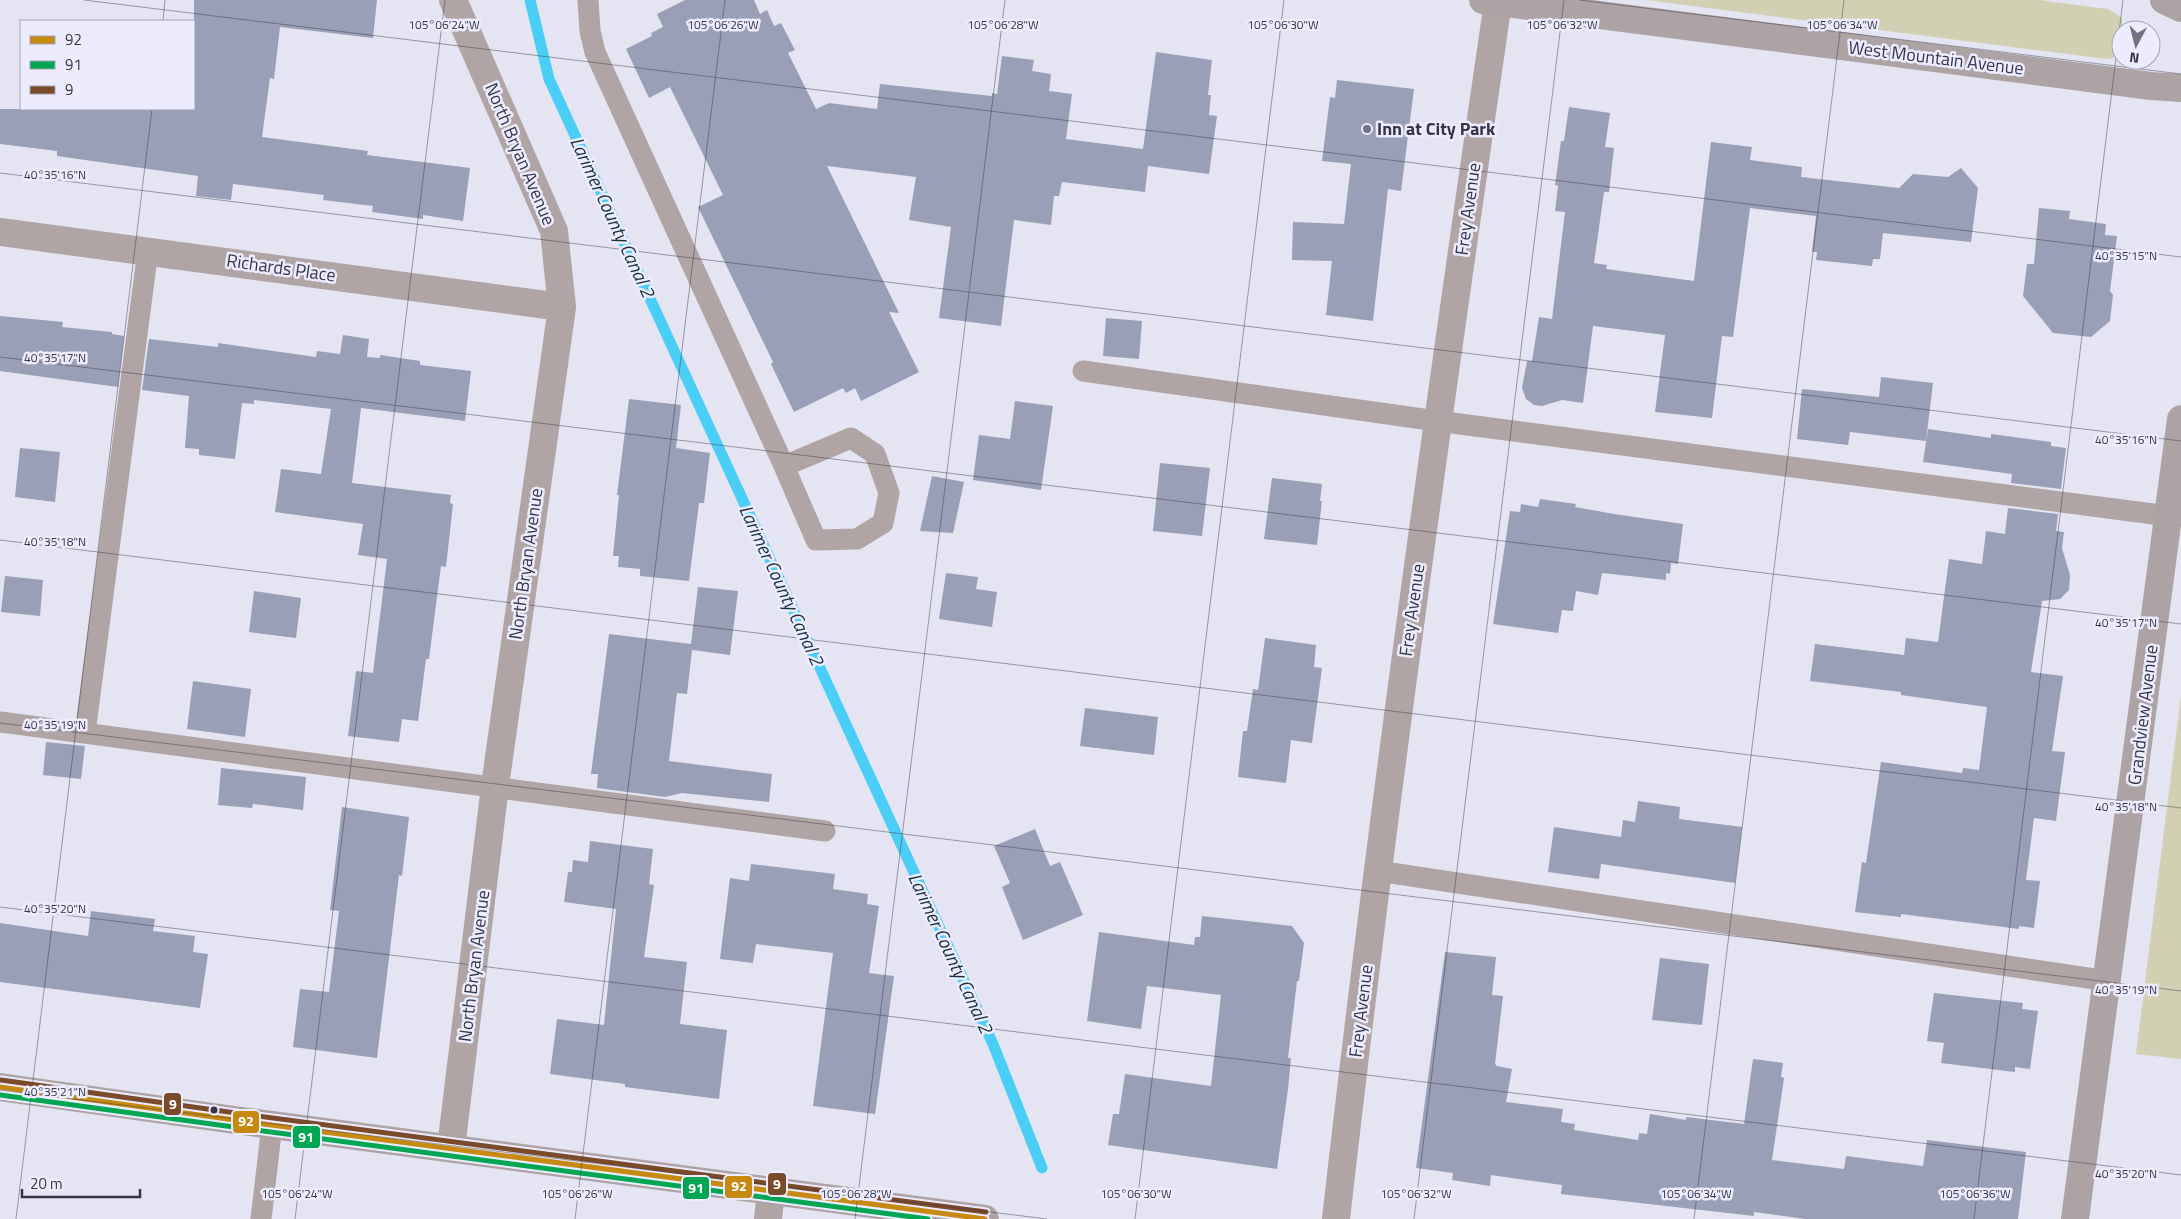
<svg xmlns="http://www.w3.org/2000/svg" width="2181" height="1219" viewBox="0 0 2181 1219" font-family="'Titillium Web',sans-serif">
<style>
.green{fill:#d2d0b2}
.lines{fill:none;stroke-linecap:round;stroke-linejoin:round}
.stream{stroke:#4bcef5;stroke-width:11}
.building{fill:#999fb6}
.lane{stroke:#b0a4a4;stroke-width:21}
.street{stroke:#b0a4a4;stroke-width:28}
.secondary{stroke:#aea3a4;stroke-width:28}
.bus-1-casing{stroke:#ececfe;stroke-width:9}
.bus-2-casing{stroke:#ececfe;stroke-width:9}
.bus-3-casing{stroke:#ececfe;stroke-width:9}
.bus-1{stroke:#c68a12;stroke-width:5}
.bus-2{stroke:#00a651;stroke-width:5}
.bus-3{stroke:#7a4b2a;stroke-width:5}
.ticks{fill:none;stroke:#353547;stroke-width:1;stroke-opacity:0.45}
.poi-dot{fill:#727283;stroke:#ececfe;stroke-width:2}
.bus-dot{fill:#353547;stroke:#ececfe;stroke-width:2}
.labels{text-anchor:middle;stroke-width:5;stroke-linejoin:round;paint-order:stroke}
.street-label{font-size:18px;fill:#353547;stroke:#ececfe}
.poi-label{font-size:18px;font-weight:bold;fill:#353547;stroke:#ececfe;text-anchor:start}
.water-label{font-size:19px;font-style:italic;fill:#1a323c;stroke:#ececfe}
.ticks-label{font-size:12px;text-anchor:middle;fill:#353547;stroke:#ececfe;stroke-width:5;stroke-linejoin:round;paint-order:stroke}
.line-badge{stroke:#ececfe;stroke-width:2}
.badge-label{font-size:14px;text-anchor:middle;font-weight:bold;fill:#fff}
</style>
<rect width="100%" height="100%" fill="#e4e4f3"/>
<path class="green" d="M1646,0H2039L2108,9L2121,17L2124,30H2121V48L2117,57L2107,59Z
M2181,696V1059L2136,1054Z"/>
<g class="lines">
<path class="stream" d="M530,0L549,79L993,1044L1042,1168"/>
</g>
<path class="building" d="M194,0H377L373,38L280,27L274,79L270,78L262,137L368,151L367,155L470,168L463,221L423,215V219L372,212L373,206L323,200L324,195L233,184L231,200L196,196L198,176L57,156V151L0,144V109H194Z
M685,0H754L760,14L767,10L774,26L781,23L795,50L788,53L816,109L829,103L877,109L880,84L992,96V93L997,94L1002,56L1034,60L1032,71L1051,74L1049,91L1072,94L1066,139L1143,149L1156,52L1212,60L1208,95H1211L1209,115L1217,116L1209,174L1148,166L1145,192L1062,182L1059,196H1054L1051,225L1014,220L1001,326L939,318L951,227L909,220L916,177L827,166L899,313L889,312L919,372L861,401L855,388L846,393L843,388L794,412L771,364L773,362L698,207L723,195L670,87L649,98L626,49L652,36L651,33L663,27L657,14Z
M1337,80L1414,89L1401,191L1388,189L1373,321L1326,315L1332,261L1292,260L1293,222L1344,224L1351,164L1322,161L1330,97L1335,98Z
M1569,107L1610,113L1605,147L1614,148L1609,192H1604L1594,263L1607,265L1606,269L1694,281L1711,142L1752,147L1750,160L1802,167L1801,177L1899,188L1913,174L1948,177L1961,168L1978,188L1971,242L1883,233L1880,259H1873L1872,266L1816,260L1817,252H1812L1816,216L1750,208L1733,337L1722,336L1712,418L1655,412L1665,335L1593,326L1583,403L1562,400L1542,406L1534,405L1526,399L1522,388L1527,361H1532L1539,317L1552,319L1565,212L1555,211L1558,186L1555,185L1561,141H1564Z
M2039,208L2070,211L2069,219L2106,224L2105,235L2117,236L2110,291L2113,295L2110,321L2091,337L2053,333L2023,296L2027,264H2034Z
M0,316L63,322L62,327L112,332V334L124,336L118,387L0,371Z
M1106,318L1142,321L1139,359L1103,356Z
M343,335L369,339L367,357L380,358V355L420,361V365L471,371L465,421L361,408L352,483L451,495L450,503L453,504L446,567L441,566L429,659H426L418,721L402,719L399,742L348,736L356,671L373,673L387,559L358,555L363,524L275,512L281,469L321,474L331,409L254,400V404L242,403L235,459L199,455V449L185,448L189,396L142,390L149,339L218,347V343L316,357L317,351L340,354Z
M1881,377L1933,383L1926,441L1850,432L1848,445L1797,439L1802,389L1879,397Z
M629,399L681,405L676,448L710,453L704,503H699L689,581L640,576V569L618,567L619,556H613L619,495H617Z
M1015,401L1053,406L1041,490L973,480L979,435L1010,439Z
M1928,429L1991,438V434L2051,442V446L2066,448L2061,489L2011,483L2012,474L1923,462Z
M20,448L60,452L55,502L15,497Z
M1160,463L1210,468L1202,536L1153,531Z
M932,476L964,482L953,533L920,531Z
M1272,478L1322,484L1320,501H1322L1317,545L1264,539Z
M1540,499L1576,504L1575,507L1614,514L1683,524L1678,564L1671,563L1670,574L1666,573V580L1602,573L1598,595L1576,591L1573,611L1562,610L1558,633L1493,624L1510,511L1520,512L1521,504L1538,507Z
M2008,508L2058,514L2056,531L2064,532L2062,548L2070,575L2069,590L2060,599L2042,601L2031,672L2063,676L2052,751L2065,752L2056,821L2034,818L2026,880L2040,881L2034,928L2019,926V929L1901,914V917L1855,912L1862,862L1866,863L1881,762L1962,773L1963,768L1979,770L1987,707L1901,695V692L1810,681L1815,644L1904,655L1906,638L1938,642L1949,559L1982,564L1986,531L2005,534Z
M946,573L978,577L976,589L997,592L992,627L939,619Z
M5,576L43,580L40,616L1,612Z
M698,587L738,591L730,655L692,650L687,694L677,693L669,761L772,774L769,802L682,793L665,797L597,788L598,774H591L609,634L691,644Z
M254,591L301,598L296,638L249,632Z
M1265,638L1316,645L1314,667L1322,668L1312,743L1291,740L1286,783L1238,777L1243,731H1247L1253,689L1258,690Z
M193,681L251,689L245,737L187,729Z
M1085,708L1158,717L1154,755L1080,746Z
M46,742L85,746L81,779L43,775Z
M221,768L306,777L303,810L253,804L252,808L218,805Z
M1638,801L1680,807L1679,819L1742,827L1735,883L1601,864L1599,879L1548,872L1554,827L1621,837L1623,820L1635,822Z
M342,807L409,817L402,876L399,875L377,1058L293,1047L300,989L329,992L339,911L330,910Z
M1035,829L1050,866L1060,862L1083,915L1023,940L1002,887L1010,883L994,846Z
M590,841L653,849L649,884L654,885L644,957L687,962L680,1024L727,1030L719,1099L625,1087V1084L550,1074L557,1019L604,1025L616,909L564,902L568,872H572L573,860L588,862Z
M751,864L835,874L833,889L868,894L867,904L879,906L869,973L894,976L875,1114L813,1106L833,953L756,944L753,963L720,959L730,878L749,881Z
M91,911L155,919L153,931L195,936L193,952L208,954L200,1008L0,982V923L88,936Z
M1202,916L1292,926L1304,943L1299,981H1297L1288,1058H1291L1288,1089L1277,1169L1108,1145L1113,1114H1119L1125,1074L1211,1086L1221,995L1147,986L1141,1029L1087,1021L1099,932L1194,945L1195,937H1200Z
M1445,952L1496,957L1492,995L1503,996L1495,1064L1497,1066L1512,1069L1506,1102L1563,1109L1561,1122L1575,1124L1574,1130L1638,1140L1639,1133L1647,1134L1650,1114L1686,1120V1117L1744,1124L1753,1059L1783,1063L1781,1077L1784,1078L1772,1160L1844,1169L1846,1156L1923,1166L1927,1140L2026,1152L2018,1219H1805L1754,1212V1216L1561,1194L1562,1185L1491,1175L1490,1186L1452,1180L1453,1173L1416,1168Z
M1660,958L1709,964L1702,1025L1652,1020Z
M1934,993L2023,1003L2022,1009L2038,1011L2030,1069L2015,1067V1072L1941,1063L1944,1043L1927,1041Z"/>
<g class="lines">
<path class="lane" d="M588,0L590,31L595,52L784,466L816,540L857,539L883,523L889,493L875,454L851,438L784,466
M1083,371L1437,421L2169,516
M0,722L825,831
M85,733L148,250
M1378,871L2108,981
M261,1219L272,1125"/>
<path class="street" d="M0,232L562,307
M451,1148L495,786L562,307L554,231L453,0
M768,1219L771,1191
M1336,1219C1382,812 1439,407 1498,2"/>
<path class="secondary" d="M1483,0L2151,86L2181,88
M2164,0L2181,8
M0,1087L249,1122L985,1219
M2075,1219L2181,419"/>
<g class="bus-1-casing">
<path id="bus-1" d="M0,1087L249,1122L985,1219"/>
</g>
<g class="bus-2-casing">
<path id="bus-2" d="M0,1095L248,1129L928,1219"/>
</g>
<g class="bus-3-casing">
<path id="bus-3" d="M1,1080L250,1115L986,1212"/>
</g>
<use href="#bus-1" class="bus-1"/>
<use href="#bus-2" class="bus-2"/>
<use href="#bus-3" class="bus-3"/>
</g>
<path class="ticks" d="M84,0L2181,257M1579,0L2181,74M163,21L165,0M0,173L2181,441M0,357L2181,624M0,540L2181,808M0,723L2181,991M0,907L2181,1175M0,1090L1047,1219M16,1219L152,109M295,1219L445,0M575,1219L725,0M855,1219L1005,0M1135,1219L1284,0M1414,1219L1564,0M1694,1219L1844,0M1974,1219L2123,0"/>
<circle class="poi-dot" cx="1367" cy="129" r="5"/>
<circle class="bus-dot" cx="214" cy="1110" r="4.5"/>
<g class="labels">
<g class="street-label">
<text transform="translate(1936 58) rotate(7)" y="6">West Mountain Avenue</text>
<text transform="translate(520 154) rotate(67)" y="6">North Bryan Avenue</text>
<text transform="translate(1468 209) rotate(-82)" y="6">Frey Avenue</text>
<text transform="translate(281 268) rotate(8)" y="6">Richards Place</text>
<text transform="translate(526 564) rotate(-82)" y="6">North Bryan Avenue</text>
<text transform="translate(1412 610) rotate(-82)" y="6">Frey Avenue</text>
<text transform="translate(2143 715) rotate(-83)" y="6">Grandview Avenue</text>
<text transform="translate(474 966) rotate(-83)" y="6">North Bryan Avenue</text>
<text transform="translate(1361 1011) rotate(-83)" y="6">Frey Avenue</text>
</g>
<g class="poi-label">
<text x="1377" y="135">Inn at City Park</text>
</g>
<g class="water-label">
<text transform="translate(613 217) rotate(65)" y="7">Larimer County Canal 2</text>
<text transform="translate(782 585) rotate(65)" y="7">Larimer County Canal 2</text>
<text transform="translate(951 953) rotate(65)" y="7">Larimer County Canal 2</text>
</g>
</g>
<g class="ticks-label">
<text x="444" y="29">105°06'24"W</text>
<text x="723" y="29">105°06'26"W</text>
<text x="1003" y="29">105°06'28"W</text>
<text x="1283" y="29">105°06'30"W</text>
<text x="1562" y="29">105°06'32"W</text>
<text x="1842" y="29">105°06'34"W</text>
<text x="55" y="179">40°35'16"N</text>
<text x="2126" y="260">40°35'15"N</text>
<text x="55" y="362">40°35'17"N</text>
<text x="2126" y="444">40°35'16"N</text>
<text x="55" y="546">40°35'18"N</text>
<text x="2126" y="627">40°35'17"N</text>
<text x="55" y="729">40°35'19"N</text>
<text x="2126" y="811">40°35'18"N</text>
<text x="55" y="913">40°35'20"N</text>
<text x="2126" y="994">40°35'19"N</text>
<text x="55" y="1096">40°35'21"N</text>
<text x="2126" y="1178">40°35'20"N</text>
<text x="297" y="1198">105°06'24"W</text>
<text x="577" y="1198">105°06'26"W</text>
<text x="856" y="1198">105°06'28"W</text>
<text x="1136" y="1198">105°06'30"W</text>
<text x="1416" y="1198">105°06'32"W</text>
<text x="1696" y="1198">105°06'34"W</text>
<text x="1975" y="1198">105°06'36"W</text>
</g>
<g class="line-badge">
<rect x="163" y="1092" width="19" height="24" rx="5" fill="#7a4b2a"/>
<rect x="232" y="1110" width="28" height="24" rx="5" fill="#c68a12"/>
<rect x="292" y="1125" width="29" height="24" rx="5" fill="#00a651"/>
<rect x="767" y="1172" width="20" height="24" rx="5" fill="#7a4b2a"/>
<rect x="724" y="1175" width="29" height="24" rx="5" fill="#c68a12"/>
<rect x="682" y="1176" width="28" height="24" rx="5" fill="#00a651"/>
</g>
<g class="badge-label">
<text x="173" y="1109">9</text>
<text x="246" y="1126">92</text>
<text x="306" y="1142">91</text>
<text x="777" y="1189">9</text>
<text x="739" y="1191">92</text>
<text x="696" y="1193">91</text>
</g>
<rect x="20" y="20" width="175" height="90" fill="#ececfe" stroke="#a3a3b5"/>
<rect x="30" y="36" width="25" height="8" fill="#c68a12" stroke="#a3a3b5"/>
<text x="65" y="45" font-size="15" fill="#353547">92</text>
<rect x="30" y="61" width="25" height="8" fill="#00a651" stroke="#a3a3b5"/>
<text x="65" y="70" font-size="15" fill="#353547">91</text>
<rect x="30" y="86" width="25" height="8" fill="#7a4b2a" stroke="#a3a3b5"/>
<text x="65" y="95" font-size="15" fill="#353547">9</text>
<g transform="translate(2136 45) rotate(187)"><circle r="24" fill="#ececfe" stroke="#a3a3b5"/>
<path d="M0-4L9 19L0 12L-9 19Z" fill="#727283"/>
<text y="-8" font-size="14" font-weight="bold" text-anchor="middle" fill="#353547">N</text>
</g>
<path d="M22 1189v8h118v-8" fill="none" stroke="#353547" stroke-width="2.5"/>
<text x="30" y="1189" font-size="15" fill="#353547" stroke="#ececfe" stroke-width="4" paint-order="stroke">20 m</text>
</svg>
